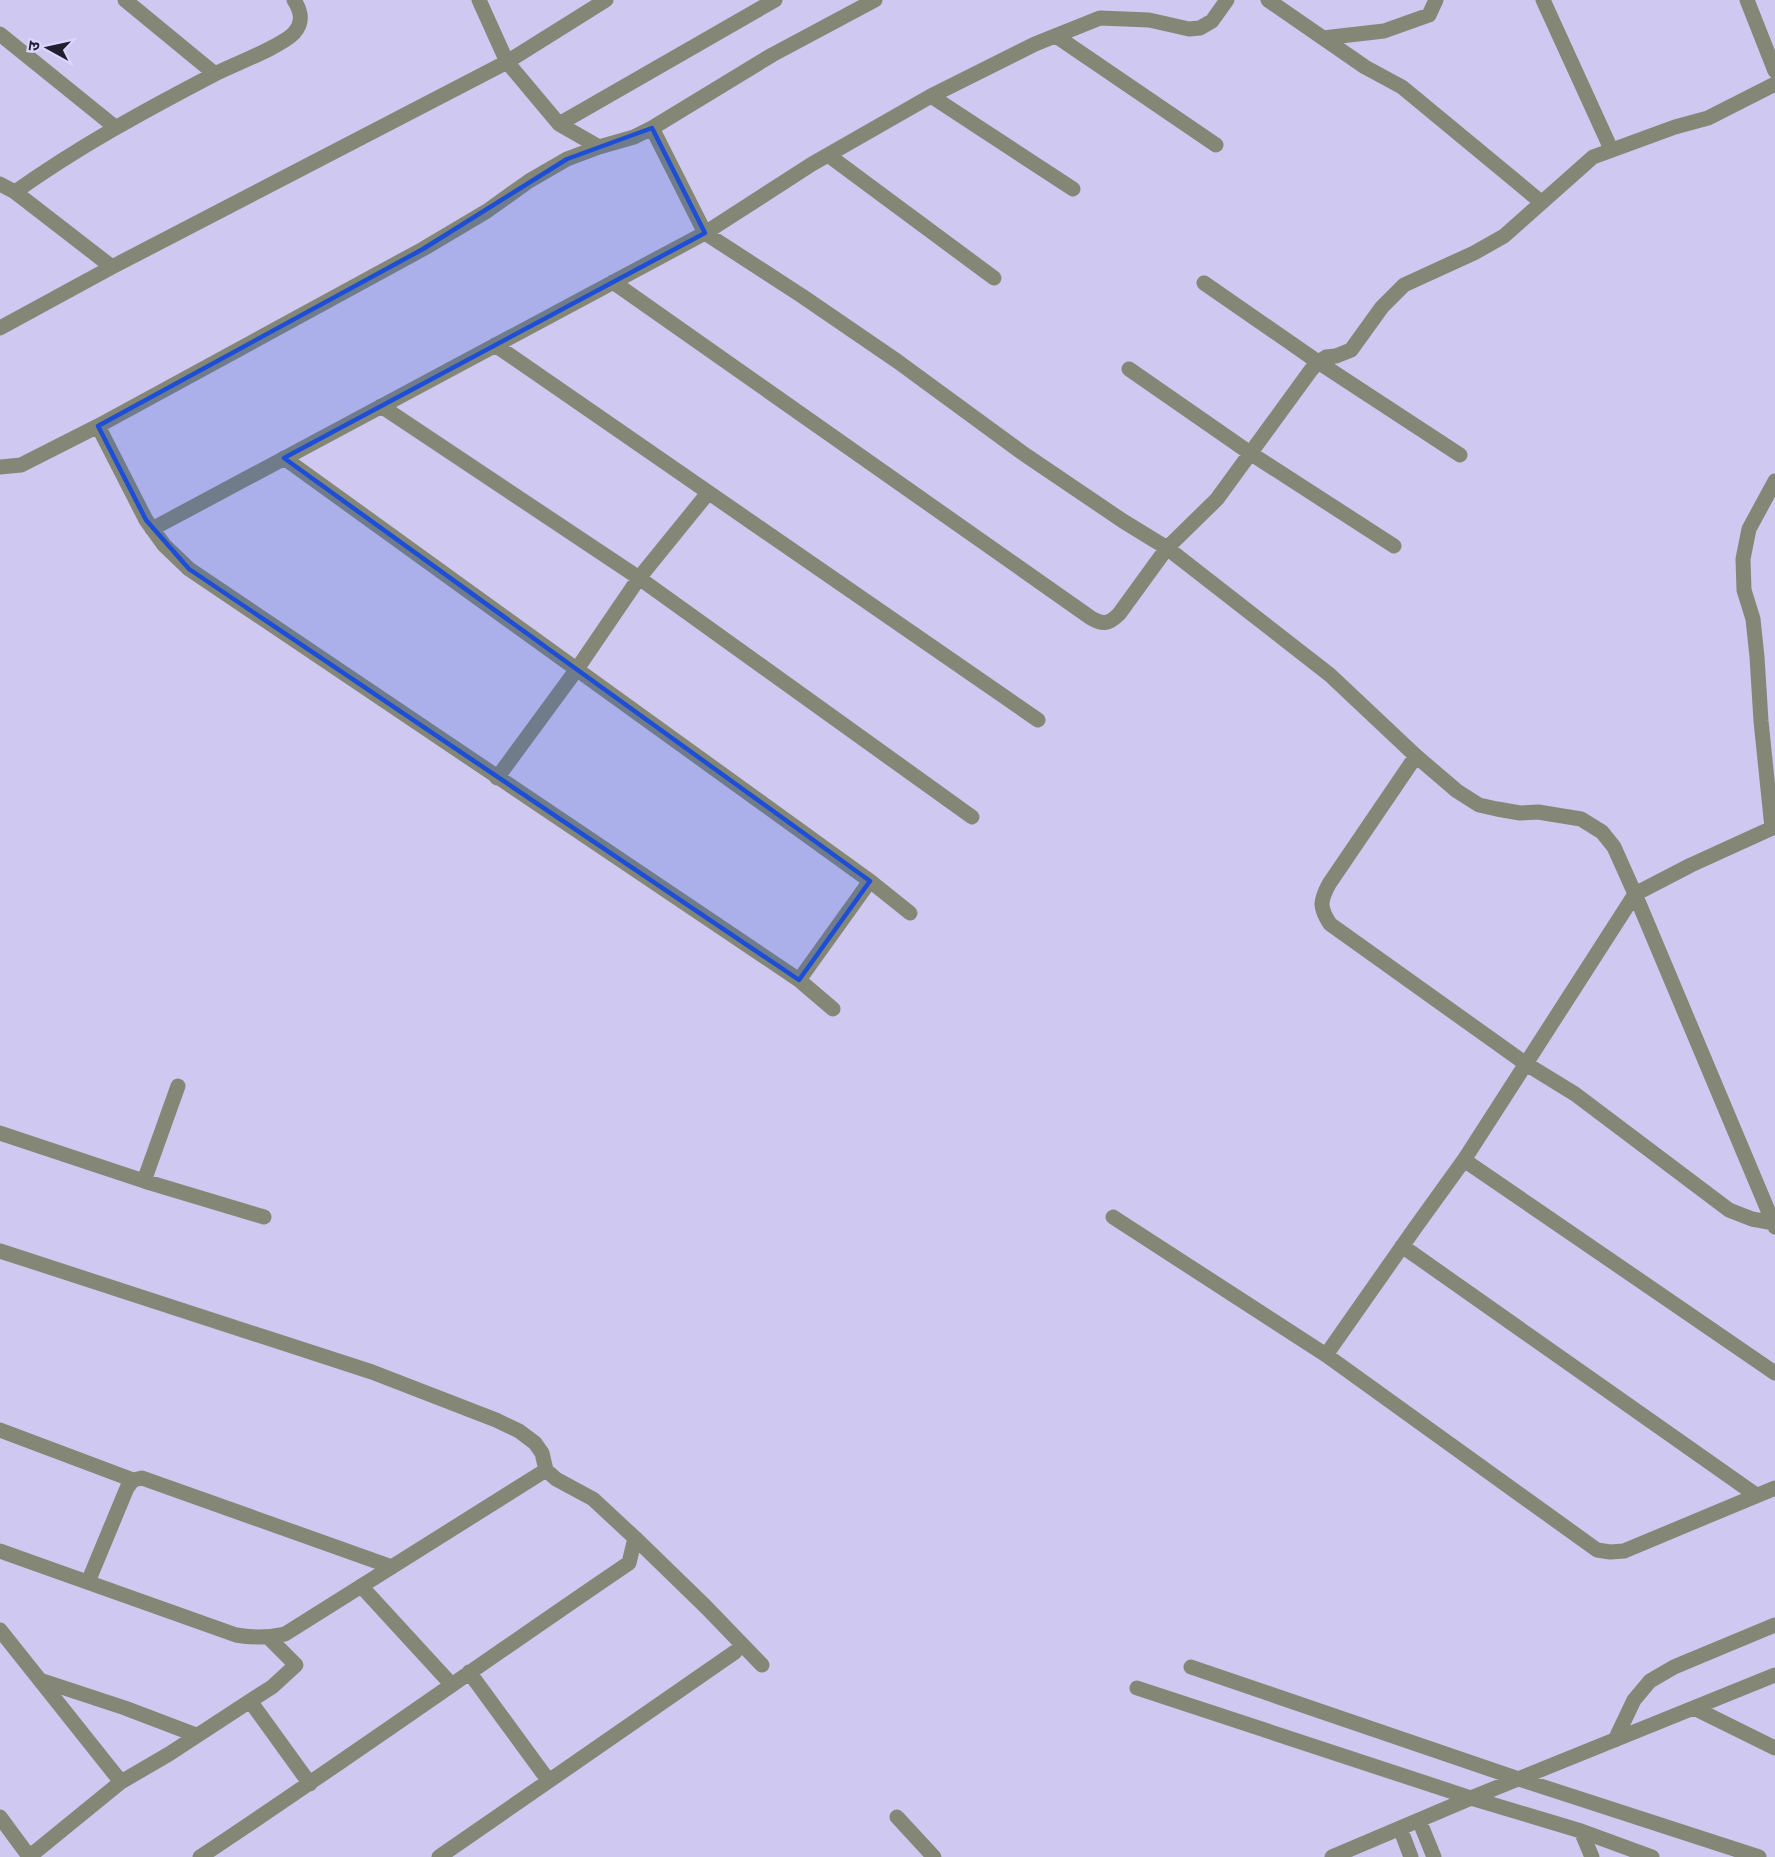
<svg xmlns="http://www.w3.org/2000/svg" width="1775" height="1857" viewBox="0 0 1775 1857" font-family="'Fira Sans Condensed','Noto Sans Devanagari',sans-serif">
<style>
.lines{fill:none;stroke-linecap:round;stroke-linejoin:round}
.minor{stroke:#858776;stroke-width:15}
.marked{fill:#1d4ed8;fill-opacity:0.2;stroke:#1d4ed8;stroke-width:4.5;stroke-linejoin:round}
</style>
<rect width="100%" height="100%" fill="#cfc8f1"/>
<g class="lines">
<path class="minor" d="M125,0L215,74
M479,0L507,62L559,124L599,147L634,137L652,128L705,233L802,296L897,361L1024,454L1123,521L1167,548L1330,675L1416,756L1457,791L1479,805L1497,809L1520,813L1538,812L1581,819L1602,832L1614,847L1635,894L1691,865L1772,828L1761,721L1757,657L1753,619L1744,590L1743,559L1749,529L1775,481
M1268,0L1365,67L1402,87L1541,202
M1543,0L1611,149
M1747,0L1775,71
M0,34L115,127
M1056,36L1216,145
M1323,38L1384,31L1429,15L1436,0
M931,96L1073,189
M559,124L775,0
M652,128L772,55L875,0
M828,155L994,278
M0,184L15,192L112,267
M15,192C78,147 144,111 213,75C232,65 281,47 294,33C304,22 301,11 294,0
M613,282L1091,618C1103,625 1109,624 1119,614L1167,548L1217,499L1311,370L1318,362L1326,357L1336,356L1351,350L1382,307L1404,285L1474,253L1504,236L1593,157L1675,127L1708,118L1775,84
M1204,283L1318,362L1460,455
M0,328L112,267L507,62L606,0
M495,345L1038,720
M1129,369L1250,453L1394,546
M381,406L639,578L972,817
M98,426L423,249L487,211L529,181L567,159L599,147
M284,458L870,881L910,913
M0,467L21,465L98,426L146,520L164,545L189,569L799,980L833,1009
M152,529L705,233L812,164L931,96L1035,44L1100,18L1149,20L1189,29L1200,28L1212,21L1227,0
M1416,756L1329,884C1320,901 1319,907 1330,924L1526,1064L1575,1094L1729,1210L1752,1219L1774,1223
M497,778L577,669L639,578L708,493
M1635,894L1775,1227
M799,980L870,881
M0,1133L144,1181L264,1217
M1464,1160L1775,1373
M144,1181L178,1086
M1113,1217L1326,1355L1597,1550L1610,1552L1624,1551L1775,1488
M1402,1246L1756,1495
M0,1251L372,1372L496,1420L519,1431L535,1443L542,1453L546,1470L556,1479L593,1499L635,1538
M1326,1355L1415,1228L1464,1160L1635,894
M0,1430L133,1480
M0,1551L236,1635C254,1638 268,1638 285,1634L546,1470
M88,1582L127,1488L133,1480L142,1478L392,1567
M361,1586L451,1684
M0,1630L121,1782
M1191,1667L1519,1779L1759,1857
M469,1672L548,1780
M40,1680L125,1708L196,1735
M1137,1688L1471,1798L1581,1831L1652,1857
M250,1701L310,1784
M1694,1708L1775,1748
M1615,1740L1634,1700L1650,1681L1674,1667L1775,1625
M0,1817L28,1855L35,1852L121,1782L169,1754L250,1701L272,1687L296,1665L269,1638
M897,1817L934,1857
M1419,1820L1434,1857
M1400,1828L1411,1857
M1581,1831L1592,1857
M200,1857C345,1761 486,1660 629,1563L635,1538L706,1607L762,1665
M439,1857L735,1652
M1332,1857L1471,1798L1775,1675"/>
</g>
<path class="marked" d="M652,128L705,233L284,458L870,881L799,980L189,569L146,520L98,426L423,249L567,159Z"/>
<g transform="translate(48 48) rotate(278)" stroke="#dcd5ff" stroke-width="4.5" paint-order="stroke">
<path d="M0-4.5L10 22L0 15L-10 22Z" fill="#211e2d"/>
<text y="-9" font-size="16" font-weight="bold" text-anchor="middle" fill="#211e2d">उ</text>
</g>
</svg>
